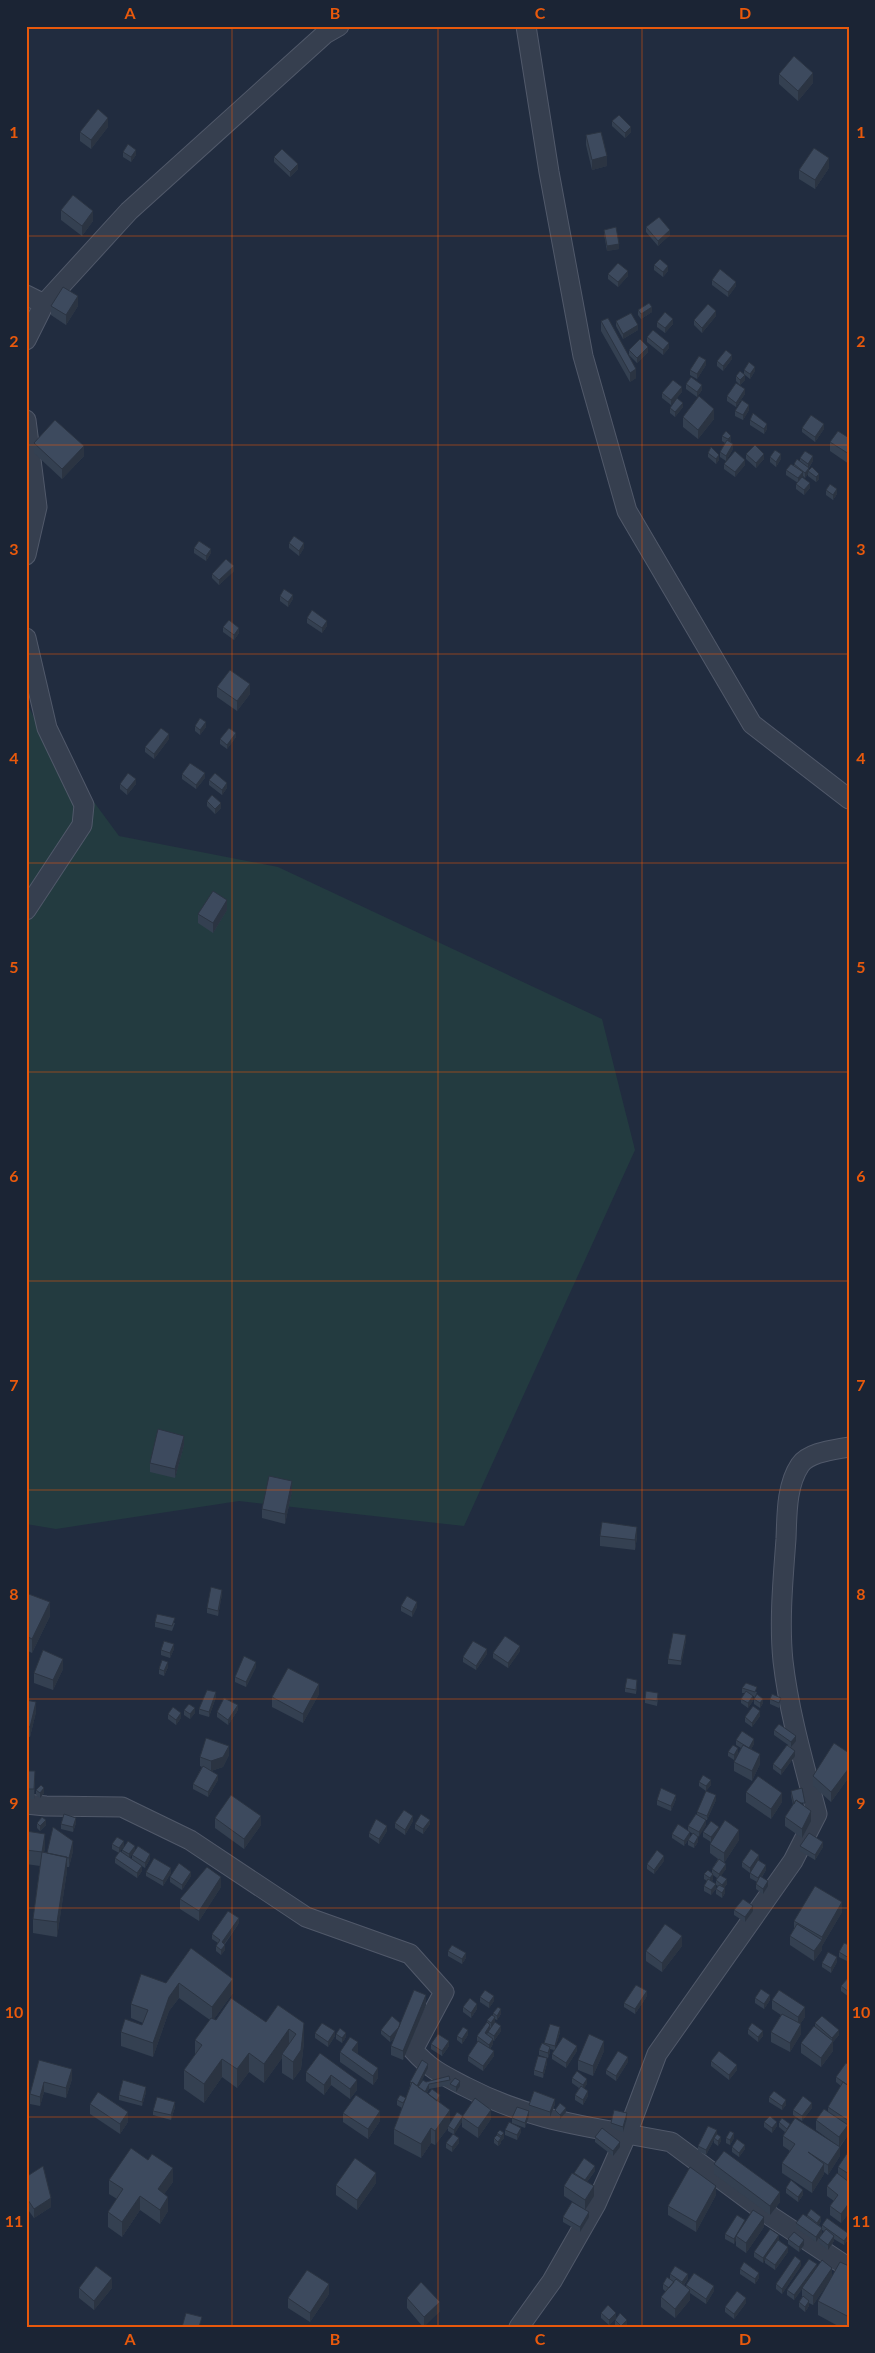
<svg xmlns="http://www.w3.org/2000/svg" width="875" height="2353" viewBox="0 0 875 2353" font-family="Lato,sans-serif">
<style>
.green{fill:#233b40}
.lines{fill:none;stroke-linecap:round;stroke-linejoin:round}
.minor-casing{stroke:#51596a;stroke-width:21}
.minor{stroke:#363f4f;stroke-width:19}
.wall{fill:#344051}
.shaded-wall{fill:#2b3442}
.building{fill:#3d4a5e;stroke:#2b3442}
.grid{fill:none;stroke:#e8590c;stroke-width:1;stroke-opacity:0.55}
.neatline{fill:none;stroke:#e8590c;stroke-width:2}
.grid-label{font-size:16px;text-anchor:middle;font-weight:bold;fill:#e8590c}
</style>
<rect width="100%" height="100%" fill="#212c3f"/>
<path class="green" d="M26,701L38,726L119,836L278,867L602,1019L635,1150L464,1526L239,1501L56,1529L26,1524Z"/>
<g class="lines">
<g class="minor-casing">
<path id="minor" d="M526,26L549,172L583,356L627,511L752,724L849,799
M26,295L44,304
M26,340L44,304L129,211L325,34L339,26
M26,420L37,507L26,555
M26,638L47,728L84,805L82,825L26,910
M26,1804L46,1806L122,1807L190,1840L306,1917L410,1954L444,1992L413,2050C431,2070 443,2075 466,2087C520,2115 568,2124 627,2134L657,2054L793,1861L817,1814C804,1764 789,1713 783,1661C779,1622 783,1579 786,1539C787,1516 786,1486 800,1465C809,1452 834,1450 849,1447
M519,2327L552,2281L596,2204L627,2134L671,2142L772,2217L849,2268"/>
</g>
<use href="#minor" class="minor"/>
</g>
<path class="wall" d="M779,74L813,83L798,101L779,84Z
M612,121L631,132L625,138L612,126Z
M108,127L91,149L80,141V132Z
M586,135L607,166L592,170L586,145Z
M123,152L136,155L131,162L123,157Z
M274,157L298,169L290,177L274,162Z
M829,168L815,189L799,179V170Z
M61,210L93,221L82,236L61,220Z
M646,227L670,235L658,246L646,232Z
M604,230L619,249L607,251L604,234Z
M654,265L668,271L663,277L654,270Z
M608,274L628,276L618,287L608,279Z
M712,280L736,286L728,297L712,285Z
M51,306H78L66,325L51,315Z
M638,310L652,312L641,319L638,315Z
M716,316L702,333L694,325V320Z
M601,321L636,378L630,382L601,331Z
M616,321L638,330L623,339L616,326Z
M657,322L673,324L665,333L657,327Z
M647,337L669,348L663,355L647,342Z
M629,350L648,352L637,363L629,355Z
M732,359L723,371L717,366V361Z
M706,365L697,379L690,375V370Z
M744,370L755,371L750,379L745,375V380L740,385L736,381V376L744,375Z
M686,384L702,390L697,397L686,389Z
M682,392L671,405L662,398V393Z
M745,394L736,407L727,401V396Z
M683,407L675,417L670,413V408Z
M749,410L743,420L735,416V411Z
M683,417L714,419L698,439L683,427Z
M750,420L767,429L764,434L750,425Z
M802,428L824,429L815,442L802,432Z
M722,436L731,441L730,442L733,449L726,461L720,457V452L725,443L722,441Z
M849,438V464L830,451V442Z
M34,443L84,456L62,479L34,453Z
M708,453L719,460L716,464L708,457Z
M746,454L764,459L756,468L746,459Z
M770,457L781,459L776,467L770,462Z
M800,458L813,461L809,468V470L819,479L816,482L808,476V474L805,478L803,476V477L810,488L804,495L796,489V484L798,483L786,475V470L794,466V464L800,461Z
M724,464L745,465L735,477L724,469Z
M826,490L837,494L833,500L826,495Z
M289,543L304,548L299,556L289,548Z
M194,548L211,553L206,561L194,553Z
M234,571L219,585L212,578V574Z
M280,596L293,599L288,607L280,601Z
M307,618L327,626L322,633L307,623Z
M223,627L239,633L234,640L223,632Z
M217,687L250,694L237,711L217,697Z
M195,726L206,727L200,735L195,731Z
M236,737L227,749L220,744V739Z
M169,739L154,759L145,752V747Z
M182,774L205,778L196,789L182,779Z
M209,780L227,788L222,795L209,785Z
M120,784H136L127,795L120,789Z
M207,801L221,808L215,814L207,806Z
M227,910L213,933L198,923V914Z
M184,1445L175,1478L150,1472V1463Z
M292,1491L285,1524L262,1518V1509Z
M600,1536L637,1537L635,1550L600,1546Z
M26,1593L50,1616L32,1653L26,1650Z
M222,1594L218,1616L207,1613V1608Z
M401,1606L417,1607L412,1617L401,1611Z
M155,1622L175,1623L172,1631L155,1627Z
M686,1640L681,1665L668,1664V1659Z
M174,1649L170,1658L161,1655V1650Z
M520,1651L508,1668L493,1658V1653Z
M487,1654L476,1670L463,1662V1657Z
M168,1667L164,1676L159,1674V1669Z
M256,1667L246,1687L235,1682V1677Z
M63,1669L53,1690L34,1683V1673Z
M637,1685L636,1694L625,1692V1688Z
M742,1688L757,1692L755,1697L753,1696V1701L748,1708L741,1703V1699L745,1693H742Z
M319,1694L303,1723L272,1707V1697Z
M216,1697L209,1717L199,1714V1709Z
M658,1698L657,1706L645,1703V1699Z
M754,1699L763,1703L760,1708L754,1704Z
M770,1699L781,1702L779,1708L770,1704Z
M26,1700L36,1712L30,1737L26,1736Z
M184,1710L195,1713L190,1719L184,1715Z
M238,1710L228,1725L217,1717V1712Z
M168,1714L181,1718L176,1725L168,1719Z
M760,1716L752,1727L745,1722V1717Z
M774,1730L796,1741L791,1747L774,1735Z
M736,1740L754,1744L751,1749L760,1764L752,1781L734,1771V1762L741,1748L736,1745Z
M728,1752L738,1753L734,1760L728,1756Z
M849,1753V1777L831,1802L813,1786V1776Z
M229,1755L223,1767L211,1771L218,1780L208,1797L193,1789V1784L202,1767L200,1766V1757Z
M795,1756L781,1775L773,1769V1764Z
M26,1771L35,1781L34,1799H26Z
M699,1782L711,1785L706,1791L699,1786Z
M36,1790L44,1793L40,1798L36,1795Z
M791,1791L811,1821L802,1838L785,1826V1817L793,1805L791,1796Z
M746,1792L782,1802L771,1819L746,1802Z
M676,1799L671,1811L657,1805V1800Z
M716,1800L707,1820H705L706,1825L698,1837V1842L694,1848L688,1845V1840L693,1834L690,1832V1837L684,1846L672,1838V1834L688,1831V1826L697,1815V1812Z
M215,1818L261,1825L244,1849L215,1828Z
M413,1821L405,1835L395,1828V1823Z
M37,1823L46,1825L40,1831L37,1828Z
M76,1823L73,1832L61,1829V1824Z
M415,1824H430L423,1834L415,1829Z
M719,1830L739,1840L724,1863L726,1869L721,1875L727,1884L724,1888L725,1893L722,1898L716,1894V1889L718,1886L716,1885V1880L717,1878L713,1875V1879L712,1881L716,1889L711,1895L704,1891V1886L707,1881L704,1879V1874L712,1873V1869L718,1859L710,1853V1844L711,1842L703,1837V1832Z
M26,1831L45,1848L44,1852L47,1853L73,1851L69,1867H67V1871L57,1937L33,1933V1919L40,1866L26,1864Z
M387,1831L379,1844L369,1837V1833Z
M112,1844L124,1846L120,1851L122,1853V1850L135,1846L130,1858L132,1860V1855L150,1859L145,1868L134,1861L142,1871L137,1878L115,1863V1858L119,1853L112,1849Z
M800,1846L823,1847L815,1860L800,1851Z
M759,1860L766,1870L762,1877L768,1886L763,1894L756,1889V1884L757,1882L750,1878V1873L742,1867V1862Z
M664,1861L654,1874L647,1869V1864Z
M146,1872L171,1873L163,1886L146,1876Z
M191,1876L182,1890L170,1882V1877Z
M221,1887L199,1921L180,1909V1899Z
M734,1910L753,1911L745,1922L734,1915Z
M842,1912L822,1946V1950L814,1961L790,1945V1936L794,1929V1921Z
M239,1923L225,1944V1950L221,1955L216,1951V1946L218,1943L212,1939V1934Z
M849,1945V1962L839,1957V1952Z
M682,1946L662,1972L646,1961V1951Z
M191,1948L233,1993L214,2019L216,2020L266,2022L278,2005L304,2042L301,2069L293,2080L282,2073V2058L264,2083L249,2072L237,2088L222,2077L204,2103L184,2089V2070L195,2055V2040L210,2020L179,1998L169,2011L153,2057L121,2046V2032L142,2025L143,2023L131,2018V2004L166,1983Z
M448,1951L466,1958L462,1964L448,1956Z
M837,1962L831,1973L822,1967V1963Z
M849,1977V1997L841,1991V1986Z
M647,1996L635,2014L624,2007V2003Z
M480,1997L494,2001L489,2008L480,2002Z
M755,1998L770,2000L764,2009L755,2003Z
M772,2000L805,2017L800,2024L801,2034L790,2052L771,2042V2032L781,2015L772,2009Z
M426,2005L403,2060L391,2055V2046L395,2037L390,2042L381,2034V2030L400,2023Z
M463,2007L477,2009L471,2018L463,2012Z
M493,2013L501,2014L497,2020L495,2019V2022L501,2031L494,2041L493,2040V2044L490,2049L494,2056L483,2071L468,2061V2056L478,2042L477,2041V2036L487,2022V2020L493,2016Z
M849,2020V2029L847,2027V2022Z
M815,2023L839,2035L833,2042V2051L821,2067L801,2053V2043L815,2027Z
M748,2029L763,2036L758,2042L748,2034Z
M560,2032L555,2049L577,2051L566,2068L552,2059V2054L554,2050L550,2049V2052L548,2058L539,2055V2050L544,2044V2043Z
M315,2033L335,2036L328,2047L315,2038Z
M336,2034L346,2037L342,2043L336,2039Z
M468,2035L462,2044L457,2040V2036Z
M431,2044L449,2046L442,2056L431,2049Z
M604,2051L593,2076L578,2070V2060Z
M340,2052H358L357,2053L378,2078L373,2085L340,2062Z
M320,2053L357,2090L350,2099L331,2085L324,2095L306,2081V2072Z
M39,2060L72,2079L66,2098L44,2092L40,2106L30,2104V2094Z
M711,2061L737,2070L729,2080L711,2066Z
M628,2062L616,2081L606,2074V2070Z
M547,2063L543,2078L534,2075V2070Z
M849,2065V2130H848V2135L840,2147V2156L828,2175L824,2172V2174L812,2193L782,2173V2163L790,2151L783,2146V2136L785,2132L779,2127V2122L790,2124L834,2143L816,2130V2120L828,2111V2107L841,2086L836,2082V2077Z
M428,2068L420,2084L426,2082L450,2080V2085L429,2089L427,2093L440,2100L439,2102L450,2122L463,2115L491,2119L478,2138L462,2127V2122L454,2134L459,2143L452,2152L446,2148V2143L453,2134L448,2131V2128L435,2145L431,2143L421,2158L394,2144V2129L402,2108L397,2105V2100L406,2098L410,2086V2082Z
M572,2078L587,2084L584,2088L588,2096L583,2105L575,2100V2095L579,2088L572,2083Z
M450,2084L460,2086L456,2092L450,2089Z
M146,2092L142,2106L119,2100V2095Z
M769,2097L786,2105L782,2110L769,2102Z
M90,2104L128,2122L120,2134L90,2114Z
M555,2104L550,2117L529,2110V2105Z
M175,2107L171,2120L153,2115V2111Z
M812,2108L802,2121L793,2115V2110Z
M555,2110L566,2112L560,2119L555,2115Z
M343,2113L380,2121L368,2139L343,2122Z
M529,2116L525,2128L512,2123V2118Z
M627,2118L623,2132L611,2128V2123Z
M764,2122L777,2126L772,2133L764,2127Z
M505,2130L521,2132L517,2140L505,2135Z
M497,2133L504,2138L501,2141V2143L498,2146L494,2143V2138L497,2135Z
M717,2134L721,2141L718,2146L714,2143V2140L706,2155L698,2151V2146Z
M595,2137L620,2147L613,2156L595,2142Z
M726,2138H734L730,2145L726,2143Z
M732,2147L745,2149L739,2157L732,2152Z
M849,2153V2220V2213L841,2223L830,2215V2206L834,2201L827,2196V2186L838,2174V2167Z
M714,2164L780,2202L770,2215L714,2174Z
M595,2171L587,2182L594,2196L585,2210L564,2196V2186L574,2173Z
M26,2177L51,2207L34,2218L26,2207Z
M109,2180L173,2182L164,2194L168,2211L160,2224L140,2210L122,2237L108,2227V2212L117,2199L109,2194Z
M376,2183L357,2210L336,2195V2185Z
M786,2188L803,2195L798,2202L786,2193Z
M716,2195L696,2232L668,2215V2206Z
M807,2215L821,2221L819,2225L822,2228V2225L849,2238L844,2245L834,2239V2241L828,2250L819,2243V2238L824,2231L822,2230V2233L816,2242L796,2228V2223L807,2217Z
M563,2217H589L580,2232L563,2222Z
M745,2222L764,2227L746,2253L736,2246V2240L734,2244L725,2239V2234Z
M788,2239L804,2245L799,2252L788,2244Z
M779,2240L788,2252L775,2270L765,2263V2260L763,2263L754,2257V2252Z
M801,2266L782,2294L776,2289V2284Z
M849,2266V2327H840L818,2315V2301L828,2283L813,2305L809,2303V2306L805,2312L799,2307V2302L802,2297V2289L794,2300L787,2295V2290L817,2268L832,2276Z
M740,2269L759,2278L755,2284L740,2274Z
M670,2274L688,2279L684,2285L686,2287V2285L714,2291L706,2304L690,2293V2300L675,2318L661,2307V2297L666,2292L663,2289V2284L670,2279Z
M79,2288H112L94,2310L79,2298Z
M329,2294L310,2322L288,2308V2298Z
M407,2298L440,2311L423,2327L407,2308Z
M746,2303L734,2319L725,2312V2307Z
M601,2313L616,2318L609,2325L601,2318Z
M615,2320L627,2325L625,2327H617L615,2325Z"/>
<path class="shaded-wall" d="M813,73V83L798,101V91Z
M108,118V127L91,149V140Z
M631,127V132L625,138V133Z
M136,150V155L131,162V157Z
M607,156V166L592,170V160Z
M829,158V168L815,189V180Z
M298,164V169L290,177V172Z
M93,211V221L82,236V226Z
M670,230V235L658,246V241Z
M619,244V249L607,251V246Z
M668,266V271L663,277V272Z
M628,271V276L618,287V282Z
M736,282V286L728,297V292Z
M78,296V306L66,325V315Z
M652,307V312L641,319V314Z
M716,311V316L702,333V328Z
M673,319V324L665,333V328Z
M638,325V330L623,339V334Z
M669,343V348L663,355V350Z
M648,347V352L637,363V358Z
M732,355V359L723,371V366Z
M706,360V365L697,379V374Z
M755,367V371L750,379V374Z
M636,369V378L630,382V373Z
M745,375V380L740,385V380Z
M702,385V390L697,397V392Z
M682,387V392L671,405V400Z
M745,389V394L736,407V403Z
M683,403V407L675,417V412Z
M749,405V410L743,420V415Z
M714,409V419L698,439V430Z
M767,424V429L764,434V429Z
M824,424V429L815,442V437Z
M731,436V441L728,444V439Z
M733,444V449L726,461V456Z
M84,446V456L62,479V469Z
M764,454V459L756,468V463Z
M781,454V459L776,467V462Z
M719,455V460L716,464V459Z
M813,456V461L808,469V464Z
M745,460V465L735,477V472Z
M809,468L808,474L805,478V473Z
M803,472V477L798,483V478Z
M819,474V479L816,482V477Z
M810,483V488L804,495V490Z
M837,489V494L833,500V495Z
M304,543V548L299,556V551Z
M211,549V553L206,561V556Z
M234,566V571L219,585V580Z
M293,595V599L288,607V602Z
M327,621V626L322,633V628Z
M239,628V633L234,640V635Z
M250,684V694L237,711V701Z
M206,722V727L200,735V730Z
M236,733V737L227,749V745Z
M169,734V739L154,759V754Z
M205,773V778L196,789V785Z
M136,779V784L127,795V790Z
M227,783V788L222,795V790Z
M221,803V808L215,814V809Z
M227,900V910L213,933V923Z
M184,1436V1445L175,1478V1469Z
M292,1481V1491L285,1524V1514Z
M637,1527V1537L635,1550V1540Z
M222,1590V1594L218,1616V1611Z
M50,1602V1616L32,1653V1639Z
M417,1602V1607L412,1617V1612Z
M686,1635V1640L681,1665V1661Z
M174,1644V1649L170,1658V1653Z
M520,1646V1651L508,1668V1663Z
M487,1649V1654L476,1670V1666Z
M63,1659V1669L53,1690V1680Z
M168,1662V1667L164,1676V1671Z
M256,1662V1667L246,1687V1682Z
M319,1684V1694L303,1723V1714Z
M216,1692V1697L209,1717V1712Z
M753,1696V1701L748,1708V1703Z
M763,1699V1703L760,1708V1703Z
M36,1702V1712L30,1737V1727Z
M238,1705V1710L228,1725V1720Z
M195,1708V1713L190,1719V1714Z
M760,1711V1716L752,1727V1723Z
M181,1713V1718L176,1725V1720Z
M796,1736V1741L791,1747V1742Z
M754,1739V1744L749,1753V1748Z
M229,1746V1755L223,1767L211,1771V1761Z
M738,1748V1753L734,1760V1755Z
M795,1751V1756L781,1775V1770Z
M760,1754V1764L752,1781V1771Z
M849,1768V1777L831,1802V1792Z
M35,1771V1781L34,1799V1789Z
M218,1775V1780L208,1797V1792Z
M711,1780V1785L706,1791V1786Z
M44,1788V1793L40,1798V1793Z
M782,1793V1802L771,1819V1809Z
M676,1795V1799L671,1811V1806Z
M716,1795V1800L707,1820V1816Z
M811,1811V1821L802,1838V1829Z
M261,1816V1825L244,1849V1839Z
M413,1816V1821L405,1835V1830Z
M76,1818V1823L73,1832V1827Z
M46,1820V1825L40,1831V1826Z
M430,1820V1824L423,1834V1829Z
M706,1820V1825L699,1837V1832Z
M387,1826V1831L379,1844V1839Z
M719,1827V1832L711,1842V1837Z
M739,1830V1840L724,1863V1853Z
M690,1832V1837L684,1846V1841Z
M45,1834V1848L42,1866V1852Z
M698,1837V1842L694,1848V1844Z
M73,1841V1851L69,1867V1858Z
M124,1841V1846L119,1853V1848Z
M823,1842V1847L815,1860V1855Z
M135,1846V1851L129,1859V1854Z
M150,1854V1859L145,1868V1863Z
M759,1855V1860L750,1873V1868Z
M664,1856V1861L654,1874V1870Z
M67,1857V1871L57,1937V1922Z
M726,1864V1869L719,1879V1874Z
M766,1865V1870L758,1883V1878Z
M142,1866V1871L137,1878V1873Z
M171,1868V1873L163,1886V1881Z
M191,1872V1876L182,1890V1885Z
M713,1874V1879L710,1883V1878Z
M221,1877V1887L199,1921V1911Z
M727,1879V1884L722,1890V1885Z
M768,1881V1886L763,1894V1889Z
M716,1884V1889L711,1895V1890Z
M725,1888V1893L722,1898V1893Z
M842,1902V1912L822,1946V1950L814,1961V1951L822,1940V1937Z
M753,1906V1911L745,1922V1917Z
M239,1918V1923L222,1947V1942Z
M682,1936V1946L662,1972V1963Z
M225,1945V1950L221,1955V1950Z
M466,1953V1958L462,1964V1959Z
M837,1957V1962L831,1973V1968Z
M233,1979V1993L212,2022V2007Z
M179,1983V1998L169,2011L153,2057V2043L169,1997Z
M647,1991V1996L635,2014V2009Z
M426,1995V2005L403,2060V2051Z
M770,1995V2000L764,2009V2004Z
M494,1996V2001L489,2008V2003Z
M477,2004V2009L471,2018V2013Z
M805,2007V2017L798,2027V2017Z
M501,2009V2014L497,2020V2016Z
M495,2017V2022L491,2028V2023Z
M304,2023V2042L301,2069L293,2080V2062Z
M402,2024V2029L390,2042V2037Z
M801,2024V2034L790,2052V2043Z
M490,2025V2029L485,2038V2033Z
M501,2026V2031L494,2041V2036Z
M560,2027V2032L555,2050V2046Z
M289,2029V2048L282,2054V2058L264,2083V2064Z
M468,2030V2035L462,2044V2039Z
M839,2030V2035L833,2042V2051L821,2067V2058L832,2043V2038Z
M335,2031V2036L328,2047V2042Z
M763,2031V2036L758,2042V2037Z
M346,2033V2037L342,2043V2038Z
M493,2039V2044L489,2050V2045Z
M449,2041V2046L442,2056V2051Z
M604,2041V2051L593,2076V2066Z
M358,2042V2052L352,2060V2050Z
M577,2046V2051L566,2068V2063Z
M550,2047V2052L548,2058V2053Z
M494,2051V2056L483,2071V2066Z
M249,2053V2072L237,2088V2069Z
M628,2057V2062L616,2081V2076Z
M547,2058V2063L543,2078V2073Z
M222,2059V2077L204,2103V2084Z
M428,2064V2068L417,2090V2086Z
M737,2065V2070L729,2080V2075Z
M378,2068V2078L373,2085V2076Z
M72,2069V2079L66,2098V2088Z
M331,2075V2085L324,2095V2085Z
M587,2079V2084L583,2090V2085Z
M357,2080V2090L350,2099V2089Z
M460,2081V2086L456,2092V2087Z
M44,2082V2092L40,2106V2097Z
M429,2084V2089L424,2098V2093Z
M146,2087V2092L142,2106V2102Z
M588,2091V2096L583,2105V2100Z
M440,2095V2100L435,2108V2103Z
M555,2099V2104L550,2117V2112Z
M786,2100V2105L782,2110V2106Z
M175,2102V2107L171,2120V2115Z
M812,2103V2108L802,2121V2116Z
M566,2108V2112L560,2119V2115Z
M450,2110V2124L448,2126V2128L435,2145V2131Z
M491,2110V2119L478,2138V2128Z
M380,2111V2121L368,2139V2129Z
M529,2111V2116L525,2128V2123Z
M128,2112V2122L120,2134V2124Z
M627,2113V2118L623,2132V2127Z
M462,2117V2122L454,2135V2130Z
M777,2122V2126L772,2133V2128Z
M848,2125V2135L839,2147V2137Z
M431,2128V2143L421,2158V2144Z
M521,2128V2132L517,2140V2135Z
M717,2130V2135L714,2138V2140L706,2155V2150Z
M504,2133V2138L501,2141V2136Z
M734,2133V2138L730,2145V2140Z
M721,2137V2141L718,2146V2141Z
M459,2138V2143L452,2152V2147Z
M501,2138V2143L498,2146V2142Z
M620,2142V2147L613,2156V2151Z
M745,2145V2149L739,2157V2153Z
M840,2147V2156L828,2175V2165Z
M824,2164V2174L812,2193V2183Z
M595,2166V2171L583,2187V2183Z
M173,2168V2182L158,2203V2189Z
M376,2173V2183L357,2210V2200Z
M594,2186V2196L585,2210V2200Z
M716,2186V2195L696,2232V2222Z
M803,2190V2195L798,2202V2197Z
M780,2192V2202L770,2215V2206Z
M140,2196V2210L122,2237V2222Z
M168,2197V2211L160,2224V2210Z
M51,2198V2207L34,2218V2209Z
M849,2203V2213L841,2223V2214Z
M589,2212V2217L580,2232V2227Z
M764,2217V2227L746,2253V2243Z
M821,2217V2221L817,2228V2223Z
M745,2220V2225L736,2236V2240L734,2244V2239Z
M822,2228V2233L816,2242V2237Z
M849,2234V2238L844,2245V2241Z
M779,2235V2240L763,2263V2258Z
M834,2236V2241L828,2250V2245Z
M804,2240V2245L799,2252V2247Z
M788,2247V2252L775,2270V2265Z
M801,2261V2266L782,2294V2289Z
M817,2264V2269L794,2300V2295Z
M832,2268V2277L813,2305V2296Z
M759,2273V2278L755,2284V2279Z
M688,2274V2279L682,2287V2282Z
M112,2278V2288L94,2310V2301Z
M329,2284V2294L310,2322V2313Z
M714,2286V2291L706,2304V2299Z
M690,2290V2300L675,2318V2309Z
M746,2298V2303L734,2319V2314Z
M809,2301V2306L805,2312V2307Z
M440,2302V2311L424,2327V2317Z
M616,2313V2318L609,2325V2320Z
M627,2320V2325L625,2327H621Z"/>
<path class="building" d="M794,56L813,73L798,91L779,74Z
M98,109L108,118L91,140L80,132Z
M619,115L631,127L625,133L612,121Z
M601,132L607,156L592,160L586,135Z
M128,144L136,150L131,157L123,152Z
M814,148L829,158L815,180L799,170Z
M282,149L298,164L290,172L274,157Z
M73,195L93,211L82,226L61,210Z
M659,217L670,230L658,241L646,227Z
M616,227L619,244L607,246L604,230Z
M660,259L668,266L663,272L654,265Z
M618,263L628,271L618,282L608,274Z
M720,269L736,282L728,292L712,280Z
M63,287L78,296L66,315L51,306Z
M649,303L652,307L641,314L638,310Z
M708,304L716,311L702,328L694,320Z
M665,312L673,319L665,328L657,322Z
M631,313L638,325L623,334L616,321Z
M608,318L636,369L630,373L601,321Z
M653,330L669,343L663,350L647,337Z
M640,339L648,347L637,358L629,350Z
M726,350L732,355L723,366L717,361Z
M699,356L706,360L697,374L690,370Z
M749,362L755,367L750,374L744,370Z
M740,371L745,375L740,380L736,376Z
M691,377L702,385L697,392L686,384Z
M673,380L682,387L671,400L662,393Z
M736,383L745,389L736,403L727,396Z
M699,396L714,409L698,430L683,417Z
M677,398L683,403L675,412L670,408Z
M742,400L749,405L743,415L735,411Z
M753,413L767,424L764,429L750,420Z
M811,415L824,424L815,437L802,428Z
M55,420L84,446L62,469L34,443Z
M726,431L731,436L728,439L722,436Z
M838,431L849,438V454L830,442Z
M727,440L733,444L726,456L720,452Z
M755,445L764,454L756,463L746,454Z
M711,447L719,455L716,459L708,453Z
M775,450L781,454L776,462L770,457Z
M735,451L745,460L735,472L724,464Z
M805,451L813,456L808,464L800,458Z
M797,459L809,468L805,473L794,464Z
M791,464L803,472L798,478L786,470Z
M812,467L819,474L816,477L808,471Z
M802,477L810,483L804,490L796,484Z
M830,484L837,489L833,495L826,490Z
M294,536L304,543L299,551L289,543Z
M199,541L211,549L206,556L194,548Z
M226,559L234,566L219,580L212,574Z
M284,589L293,595L288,602L280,596Z
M312,610L327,621L322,628L307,618Z
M229,620L239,628L234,635L223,627Z
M230,670L250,684L237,701L217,687Z
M200,718L206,722L200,730L195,726Z
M161,728L169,734L154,754L145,747Z
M229,728L236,733L227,745L220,739Z
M190,763L205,773L196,785L182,774Z
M128,773L136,779L127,790L120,784Z
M215,773L227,783L222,790L209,780Z
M212,795L221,803L215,809L207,801Z
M213,891L227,900L213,923L198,914Z
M158,1429L184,1436L175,1469L150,1463Z
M269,1476L292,1481L285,1514L262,1509Z
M602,1522L637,1527L635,1540L600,1536Z
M211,1587L222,1590L218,1611L207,1608Z
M26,1593L50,1602L32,1639L26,1636Z
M407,1596L417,1602L412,1612L401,1606Z
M157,1614L175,1618L172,1626L155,1622Z
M673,1633L686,1635L681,1661L668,1659Z
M505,1636L520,1646L508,1663L493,1653Z
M164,1641L174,1644L170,1653L161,1650Z
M473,1641L487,1649L476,1666L463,1657Z
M43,1650L63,1659L53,1680L34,1673Z
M244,1656L256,1662L246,1682L235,1677Z
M162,1660L168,1662L164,1671L159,1669Z
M288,1668L319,1684L303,1714L272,1697Z
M627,1678L637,1680L636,1690L625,1688Z
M746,1683L757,1687L755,1692L742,1688Z
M207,1690L216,1692L209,1712L199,1709Z
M646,1691L658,1693L657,1701L645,1699Z
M746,1691L753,1696L748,1703L741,1699Z
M757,1694L763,1699L760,1703L754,1699Z
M772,1694L781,1698L779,1703L770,1699Z
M224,1698L238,1705L228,1720L217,1712Z
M26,1700L36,1702L30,1727L26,1726Z
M189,1704L195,1708L190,1714L184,1710Z
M753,1706L760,1711L752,1723L745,1717Z
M173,1707L181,1713L176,1720L168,1714Z
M779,1724L796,1736L791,1742L774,1730Z
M742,1731L754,1739L749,1748L736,1740Z
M206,1738L229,1746L223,1757L211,1761L200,1757Z
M834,1743L849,1753V1768L831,1792L813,1776Z
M733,1745L738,1748L734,1755L728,1752Z
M743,1745L760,1754L752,1771L734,1762Z
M787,1745L795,1751L781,1770L773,1764Z
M203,1766L218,1775L208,1792L193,1784Z
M26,1771H35L34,1789H26Z
M703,1775L711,1780L706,1786L699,1782Z
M758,1776L782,1793L771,1809L746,1792Z
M41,1785L44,1788L40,1793L36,1790Z
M661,1788L676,1795L671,1806L657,1800Z
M802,1788L805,1803H801L796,1800L794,1804L791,1791Z
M706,1791L716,1795L707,1816L697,1812Z
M231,1795L261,1816L244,1839L215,1818Z
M796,1800L811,1811L802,1829L785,1817Z
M404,1810L413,1816L405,1830L395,1823Z
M64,1814L76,1818L73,1827L61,1824Z
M421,1814L430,1820L423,1829L415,1824Z
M696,1814L706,1820L699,1832L688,1826Z
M42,1817L46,1820L40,1826L37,1823Z
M376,1819L387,1826L379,1839L369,1833Z
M725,1820L739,1830L724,1853L710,1844Z
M711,1821L719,1827L711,1837L703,1832Z
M678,1824L690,1832L684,1841L672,1834Z
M53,1827L73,1841L69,1858L47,1853Z
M26,1831L45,1834L42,1852L26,1850Z
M693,1833L698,1837L694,1844L688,1840Z
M809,1833L823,1842L815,1855L800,1846Z
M117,1837L124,1841L119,1848L112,1844Z
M128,1841L135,1846L129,1854L122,1850Z
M138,1846L150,1854L145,1863L132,1855Z
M751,1849L759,1855L750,1868L742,1862Z
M657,1850L664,1856L654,1870L647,1864Z
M120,1851L142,1866L137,1873L115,1858Z
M42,1852L67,1857L57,1922L33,1919Z
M154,1858L171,1868L163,1881L146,1872Z
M719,1859L726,1864L719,1874L712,1869Z
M758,1860L766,1865L758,1878L750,1873Z
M179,1863L191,1872L182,1885L170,1877Z
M207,1867L221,1877L199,1911L180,1899Z
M708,1870L713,1874L710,1878L704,1874Z
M720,1875L727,1879L722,1885L716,1880Z
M760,1876L768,1881L763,1889L756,1884Z
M708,1879L716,1884L711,1890L704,1886Z
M719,1885L725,1888L722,1893L716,1889Z
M815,1886L842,1902L822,1937L794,1921Z
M743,1899L753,1906L745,1917L734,1910Z
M228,1911L239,1918L222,1942L225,1945L221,1950L216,1946L220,1940L212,1934Z
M665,1924L682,1936L662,1963L646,1951Z
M797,1924L822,1940L814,1951L790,1936Z
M844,1943L849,1945V1958L839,1952Z
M452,1945L466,1953L462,1959L448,1951Z
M191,1948L233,1979L212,2007L179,1983L169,1997L153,2043L121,2032L125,2019L142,2025L148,2010L131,2004L141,1974L166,1983Z
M828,1952L837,1957L831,1968L822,1963Z
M849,1977V1992L841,1986Z
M636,1985L647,1991L635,2009L624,2003Z
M761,1989L770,1995L764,2004L755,1998Z
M414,1990L426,1995L403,2051L391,2046Z
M485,1990L494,1996L489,2003L480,1997Z
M779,1990L805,2007L798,2017L772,2000Z
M231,1998L266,2022L278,2005L304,2023L301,2050L293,2062L282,2054L296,2034L289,2029L264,2064L249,2053L237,2069L222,2059L204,2084L184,2070L202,2045L195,2040L211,2018L216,2020Z
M470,1998L477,2004L471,2013L463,2007Z
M498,2007L501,2009L497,2016L493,2013Z
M782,2014L801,2024L790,2043L771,2032Z
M492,2015L495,2017L491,2023L487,2020Z
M392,2016L400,2023L399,2027L390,2037L381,2030Z
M822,2016L839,2030L832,2038L815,2023Z
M487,2022L490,2025L485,2033L493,2039L489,2045L477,2036Z
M495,2022L501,2026L494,2036L488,2032Z
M322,2023L335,2031L328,2042L315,2033Z
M752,2023L763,2031L758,2037L748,2029Z
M550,2024L560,2027L555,2046L544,2043Z
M814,2026L833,2041L821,2058L801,2043Z
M463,2027L468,2030L462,2039L457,2036Z
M340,2028L346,2033L342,2038L336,2034Z
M438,2034L449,2041L442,2051L431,2044Z
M589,2034L604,2041L593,2066L578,2060Z
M350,2037L358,2042L352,2050L378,2068L373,2076L340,2052Z
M563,2037L577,2046L566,2063L552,2054Z
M478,2041L494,2051L483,2066L468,2056Z
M542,2043L550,2047L548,2053L539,2050Z
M618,2051L628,2057L616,2076L606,2070Z
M719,2051L737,2065L729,2075L711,2061Z
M320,2053L357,2080L350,2089L331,2075L324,2085L306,2072Z
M538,2056L547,2058L543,2073L534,2070Z
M39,2060L72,2069L66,2088L44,2082L40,2097L30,2094Z
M422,2060L428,2064L417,2086L412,2082L411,2083L410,2082Z
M846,2063L849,2065V2086L836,2077Z
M577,2071L587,2079L583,2085L572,2078Z
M449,2076L450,2080L429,2084L425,2092L418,2087L423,2080L426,2082Z
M455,2078L460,2081L456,2087L450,2084Z
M123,2080L146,2087L142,2102L119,2095Z
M412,2082L450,2110L435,2131L431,2128L421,2144L394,2129Z
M843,2082L849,2086V2121L828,2107Z
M581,2086L588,2091L583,2100L575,2095Z
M432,2089L440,2095L437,2101L428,2094Z
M534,2091L555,2099L550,2112L529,2105Z
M774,2091L786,2100L782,2106L769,2097Z
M98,2092L128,2112L120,2124L90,2104Z
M356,2095L380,2111L368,2129L343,2113Z
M400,2095L406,2098L403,2103L397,2100Z
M803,2096L812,2103L802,2116L793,2110Z
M157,2097L175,2102L171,2115L153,2111Z
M475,2098L491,2110L478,2128L462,2117Z
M560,2103L566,2108L560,2115L555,2110Z
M517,2107L529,2111L525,2123L512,2118Z
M824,2109L848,2125L839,2137L816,2120Z
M614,2110L627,2113L623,2127L611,2123Z
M457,2112L463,2116L454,2130L448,2126Z
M770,2116L777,2122L772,2128L764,2122Z
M782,2118L790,2124L787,2129L779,2122Z
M795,2118L840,2147L828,2165L808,2152L824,2164L812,2183L782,2163L795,2144L783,2136Z
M509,2122L521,2128L517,2135L505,2130Z
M708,2126L717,2130L706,2150L698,2146Z
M602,2128L620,2142L613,2151L595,2137Z
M500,2130L504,2133L501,2136L497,2133Z
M730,2131L734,2133L730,2140L726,2138Z
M453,2134L459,2138L452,2147L446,2143Z
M717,2134L721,2137L718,2141L714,2138Z
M497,2135L501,2138L498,2142L494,2138Z
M737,2139L745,2145L739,2153L732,2147Z
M131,2148L148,2160L152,2154L173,2168L158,2189L168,2197L160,2210L140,2196L122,2222L108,2212L123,2189L109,2180Z
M724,2151L780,2192L770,2206L714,2164Z
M848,2152L849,2153V2174L838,2167Z
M355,2158L376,2173L357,2200L336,2185Z
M584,2158L595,2166L585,2180L574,2173Z
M43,2166L51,2198L34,2209L26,2197V2177Z
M690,2167L716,2186L696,2222L668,2206Z
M572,2173L594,2186L585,2200L564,2186Z
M837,2173L849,2182V2203L841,2214L830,2206L838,2195L827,2186Z
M791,2180L803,2190L798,2197L786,2188Z
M572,2202L589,2212L580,2227L563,2217Z
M811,2209L821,2217L817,2223L807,2215Z
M753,2210L764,2217L746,2243L736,2236Z
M803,2214L822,2228L816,2237L796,2223Z
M737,2215L745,2220L734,2239L725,2234Z
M827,2218L849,2234L844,2241L822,2225Z
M770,2229L779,2235L763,2258L754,2252Z
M826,2229L834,2236L828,2245L819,2238Z
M794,2232L804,2240L799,2247L788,2239Z
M778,2240L788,2247L775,2265L765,2258Z
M795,2256L801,2261L782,2289L776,2284Z
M809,2259L817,2264L794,2295L787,2290Z
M822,2260L832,2268L813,2296L802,2288Z
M744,2262L759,2273L755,2279L740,2269Z
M840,2262L849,2266V2317L818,2301Z
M96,2266L112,2278L94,2301L79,2288Z
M675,2266L688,2274L682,2282L670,2274Z
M307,2270L329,2284L310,2313L288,2298Z
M694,2273L714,2286L706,2299L686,2285Z
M667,2277L674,2282L669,2288L663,2284Z
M676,2279L690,2290L675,2309L661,2297Z
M421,2282L440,2302L424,2317L407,2298Z
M737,2291L746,2298L734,2314L725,2307Z
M803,2296L809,2301L805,2307L799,2302Z
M608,2305L616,2313L609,2320L601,2313Z
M186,2313L202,2317L199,2327H182Z
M620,2313L627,2320L621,2326L615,2320Z"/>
<path class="grid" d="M232,26V2327M438,26V2327M642,26V2327M26,236H849M26,445H849M26,654H849M26,863H849M26,1072H849M26,1281H849M26,1490H849M26,1699H849M26,1908H849M26,2117H849"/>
<rect width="875" height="2353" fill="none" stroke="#1b2434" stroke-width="55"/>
<rect x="28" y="28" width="820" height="2298" class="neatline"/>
<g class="grid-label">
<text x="130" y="19">A</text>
<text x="335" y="19">B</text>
<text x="540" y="19">C</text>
<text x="745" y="19">D</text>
<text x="14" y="138">1</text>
<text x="861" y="138">1</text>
<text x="14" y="347">2</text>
<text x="861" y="347">2</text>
<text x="14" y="555">3</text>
<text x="861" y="555">3</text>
<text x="14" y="764">4</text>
<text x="861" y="764">4</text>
<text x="14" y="973">5</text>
<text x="861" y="973">5</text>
<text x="14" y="1182">6</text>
<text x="861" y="1182">6</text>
<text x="14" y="1391">7</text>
<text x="861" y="1391">7</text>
<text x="14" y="1600">8</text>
<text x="861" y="1600">8</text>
<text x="14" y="1809">9</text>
<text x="861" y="1809">9</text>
<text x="14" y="2018">10</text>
<text x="861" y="2018">10</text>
<text x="14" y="2227">11</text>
<text x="861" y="2227">11</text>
<text x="130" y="2345">A</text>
<text x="335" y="2345">B</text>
<text x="540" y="2345">C</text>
<text x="745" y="2345">D</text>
</g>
</svg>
